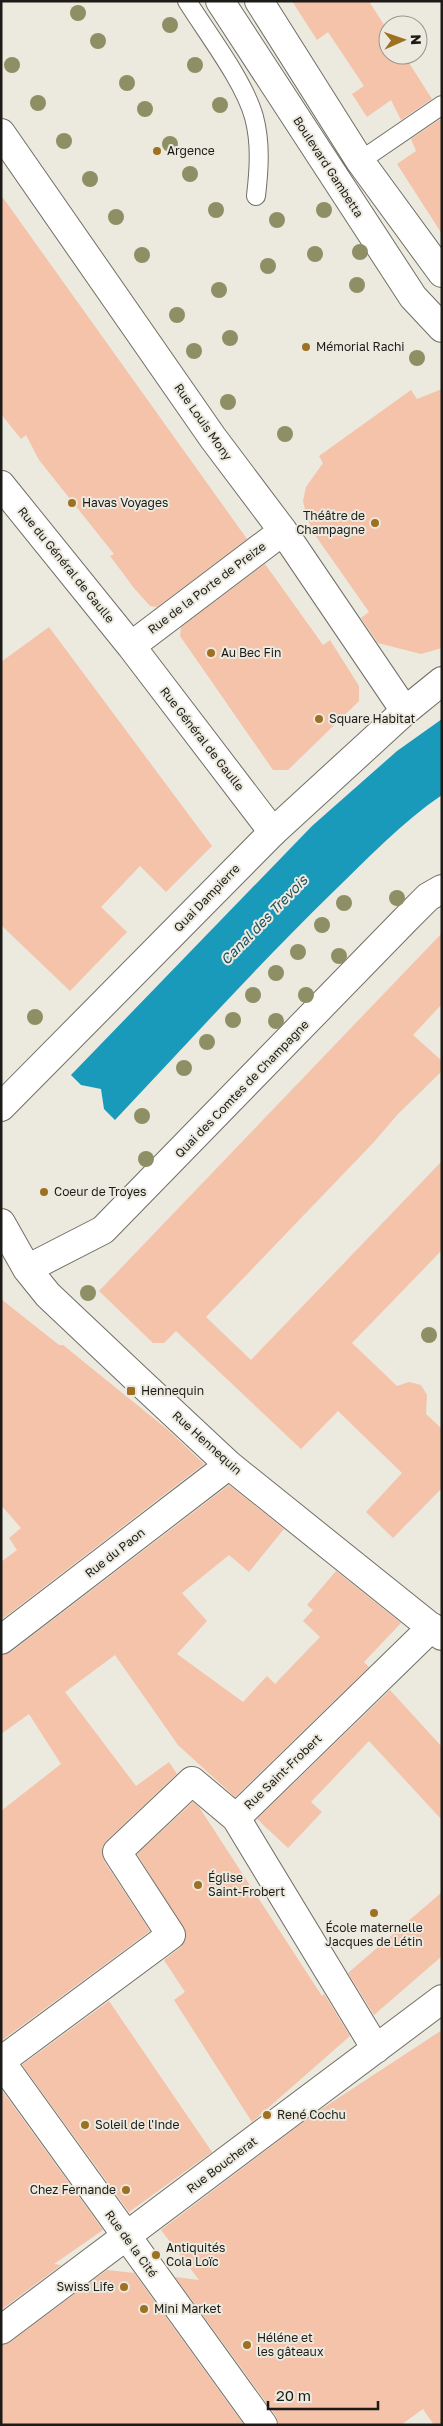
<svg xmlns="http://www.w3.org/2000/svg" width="443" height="2426" viewBox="0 0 443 2426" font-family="'Golos Text',sans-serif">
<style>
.water{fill:#1a9abb}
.building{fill:#f5c2aa}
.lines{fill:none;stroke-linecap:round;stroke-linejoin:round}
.lane-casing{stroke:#726f66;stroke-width:20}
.street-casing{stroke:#726f66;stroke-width:30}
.secondary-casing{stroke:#726f66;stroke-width:30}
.lane{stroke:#fff;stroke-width:18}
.street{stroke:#fff;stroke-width:28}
.secondary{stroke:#fff;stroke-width:28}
.tree{fill:#8e8f64}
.poi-dot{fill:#9e7022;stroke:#ece9df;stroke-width:2}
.labels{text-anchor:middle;stroke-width:4;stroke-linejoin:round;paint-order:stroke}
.poi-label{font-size:12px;fill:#1c1b17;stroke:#ece9df;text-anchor:start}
.street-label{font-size:12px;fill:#1c1b17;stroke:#ece9df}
.water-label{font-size:14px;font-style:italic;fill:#1f4f5e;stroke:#ece9df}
</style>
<rect width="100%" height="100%" fill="#ece9df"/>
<path class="water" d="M442,719V795C402,822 367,859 332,893C257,966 187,1044 115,1120L104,1109L101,1089L81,1085L71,1075L312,826L397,751Z"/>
<path class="building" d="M292,1H373L370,3L388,31V55H404L432,99L401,120L391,100L367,117L352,94L364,86L328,32L317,40Z
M442,118V234L397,164L416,151L411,139Z
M1,195L247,539L157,607L150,606L134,588L110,556L114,554L39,460L26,435L21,439L1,414Z
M442,389V648L421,654L378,643L361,618L369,612L315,535L307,518L303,501L306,487L323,463L319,456L411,390L417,399Z
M265,564L323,645L330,640L359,686V701L288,770H273L180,636L181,627Z
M49,627L212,846L166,892L140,866L101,907L127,932L70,991L1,925V662Z
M442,933V1004L413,1035L442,1061V1071L398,1114L373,1143L206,1317L251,1360L442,1161V1250L352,1343L397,1386L409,1382L421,1385L427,1395L426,1414L442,1429V1488L393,1538L366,1512L402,1473L338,1411L301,1449L176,1331L164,1343H153L99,1291Z
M1,1299L59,1345H63L168,1430L204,1464L1,1620V1562L17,1550L9,1538L21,1528L1,1505Z
M229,1485L284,1529L249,1572L229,1555L182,1593L207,1621L177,1654L243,1702L267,1676L275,1684L320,1637L303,1621L313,1610L307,1605L336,1571L401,1623L364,1662L369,1667L235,1797L178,1745L115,1655L65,1692L136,1786L169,1762L177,1774L106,1841L102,1847L104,1861L150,1931L1,2041V1811L61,1764L29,1714L1,1734V1655L11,1652Z
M390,1690L442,1747V1820L369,1741L311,1802L322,1812L288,1848L257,1819Z
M193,1802L199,1807L322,1996L324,1994L350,2036L252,2122L174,2000L185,1992L164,1960L181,1947L185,1941L186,1933L137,1854Z
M442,1892V1956L374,2015L348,1973Z
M109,2001L212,2152L129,2212L22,2065Z
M442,2030V2425H434L423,2409L401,2425H278L276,2416L175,2277L199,2280L161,2230L314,2114Z
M1,2089L103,2230L54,2264L61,2265L1,2310Z
M107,2270L134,2273L244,2425H1V2345L10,2342Z"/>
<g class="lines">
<g class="lane-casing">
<path id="lane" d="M187,1C207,33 244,81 254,117C261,143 259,170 256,196
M360,161L442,105"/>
</g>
<g class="street-casing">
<path id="street" d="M1,133L213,438L283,531L405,711
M1,485L131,646L273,832
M131,646L283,531
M1,1223L27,1269L48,1295L138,1380L229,1465L442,1636
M27,1269L103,1230L406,919L428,897L442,889
M1,1640L229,1465
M236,1818L432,1627
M1,2061L171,1935L117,1852L192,1781L236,1818L376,2049
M1,2062L263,2425
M1,2330L442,1999"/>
</g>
<g class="secondary-casing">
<path id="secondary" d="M220,1L413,297L442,328
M259,1L360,161L442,273
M1,1107L273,832L405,711L442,681"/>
</g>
<use href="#lane" class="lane"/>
<use href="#street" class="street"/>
<use href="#secondary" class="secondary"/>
</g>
<g class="tree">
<circle cx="78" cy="13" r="8"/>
<circle cx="170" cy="25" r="8"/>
<circle cx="98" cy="41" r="8"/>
<circle cx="12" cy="65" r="8"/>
<circle cx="195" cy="65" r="8"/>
<circle cx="127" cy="83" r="8"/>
<circle cx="38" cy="103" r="8"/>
<circle cx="220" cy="105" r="8"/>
<circle cx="145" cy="109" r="8"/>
<circle cx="64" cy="141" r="8"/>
<circle cx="170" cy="144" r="8"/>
<circle cx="190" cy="174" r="8"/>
<circle cx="90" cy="179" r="8"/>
<circle cx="216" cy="210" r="8"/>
<circle cx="324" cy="210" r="8"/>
<circle cx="116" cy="217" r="8"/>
<circle cx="277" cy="220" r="8"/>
<circle cx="360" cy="252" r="8"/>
<circle cx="315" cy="254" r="8"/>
<circle cx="142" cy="255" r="8"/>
<circle cx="268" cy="266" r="8"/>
<circle cx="357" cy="285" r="8"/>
<circle cx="219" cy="290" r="8"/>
<circle cx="177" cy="315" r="8"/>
<circle cx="230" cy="338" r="8"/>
<circle cx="194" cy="351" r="8"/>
<circle cx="417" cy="358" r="8"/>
<circle cx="228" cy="402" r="8"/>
<circle cx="285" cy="434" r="8"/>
<circle cx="397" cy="898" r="8"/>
<circle cx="344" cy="903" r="8"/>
<circle cx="322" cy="925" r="8"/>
<circle cx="298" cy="952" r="8"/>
<circle cx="339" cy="956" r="8"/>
<circle cx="276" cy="973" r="8"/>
<circle cx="253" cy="995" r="8"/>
<circle cx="306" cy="995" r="8"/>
<circle cx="35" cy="1017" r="8"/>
<circle cx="233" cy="1020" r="8"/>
<circle cx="276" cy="1021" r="8"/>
<circle cx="207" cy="1042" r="8"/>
<circle cx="184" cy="1068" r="8"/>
<circle cx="142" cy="1116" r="8"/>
<circle cx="146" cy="1159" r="8"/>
<circle cx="88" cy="1293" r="8"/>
<circle cx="429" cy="1335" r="8"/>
</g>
<g class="poi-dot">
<circle cx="157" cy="151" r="5"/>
<circle cx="306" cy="347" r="5"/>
<circle cx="72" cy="503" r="5"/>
<circle cx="375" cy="523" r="5"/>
<circle cx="211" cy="653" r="5"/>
<circle cx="319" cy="719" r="5"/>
<circle cx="44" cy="1192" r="5"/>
<rect x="126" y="1386" width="10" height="10" rx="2.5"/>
<circle cx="198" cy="1885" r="5"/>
<circle cx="374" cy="1913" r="5"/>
<circle cx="267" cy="2115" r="5"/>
<circle cx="85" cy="2125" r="5"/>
<circle cx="126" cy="2190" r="5"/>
<circle cx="156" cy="2255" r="5"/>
<circle cx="124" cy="2287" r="5"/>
<circle cx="144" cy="2309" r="5"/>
<circle cx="247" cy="2345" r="5"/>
</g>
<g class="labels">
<g class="poi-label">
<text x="167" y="155">Argence</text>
<text x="316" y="351">Mémorial Rachi</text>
<text x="82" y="507">Havas Voyages</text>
<text x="365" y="520" text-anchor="end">Théâtre de<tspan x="365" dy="14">Champagne</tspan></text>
<text x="221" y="657">Au Bec Fin</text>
<text x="329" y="723">Square Habitat</text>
<text x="54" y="1196">Coeur de Troyes</text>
<text x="141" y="1395">Hennequin</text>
<text x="208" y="1882">Église<tspan x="208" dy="14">Saint-Frobert</tspan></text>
<text x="374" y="1932" text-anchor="middle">École maternelle<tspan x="374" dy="14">Jacques de Létin</tspan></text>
<text x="277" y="2119">René Cochu</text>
<text x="95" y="2129">Soleil de l'Inde</text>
<text x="116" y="2194" text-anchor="end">Chez Fernande</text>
<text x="166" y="2252">Antiquités<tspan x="166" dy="14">Cola Loïc</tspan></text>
<text x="114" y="2291" text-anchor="end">Swiss Life</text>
<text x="154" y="2313">Mini Market</text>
<text x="257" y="2342">Héléne et<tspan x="257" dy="14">les gâteaux</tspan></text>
</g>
<g class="street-label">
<text transform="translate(328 167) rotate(57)" y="4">Boulevard Gambetta</text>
<text transform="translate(203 422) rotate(55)" y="4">Rue Louis Mony</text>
<text transform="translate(66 565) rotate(51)" y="4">Rue du Général de Gaulle</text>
<text transform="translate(207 588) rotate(-37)" y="4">Rue de la Porte de Preize</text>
<text transform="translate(202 739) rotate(52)" y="4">Rue Général de Gaulle</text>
<text transform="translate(207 898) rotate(-46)" y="4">Quai Dampierre</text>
<text transform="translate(242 1089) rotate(-46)" y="4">Quai des Comtes de Champagne</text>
<text transform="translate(207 1443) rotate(42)" y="4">Rue Hennequin</text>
<text transform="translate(115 1553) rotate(-38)" y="4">Rue du Paon</text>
<text transform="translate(283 1772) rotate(-44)" y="4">Rue Saint-Frobert</text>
<text transform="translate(222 2165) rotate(-37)" y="4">Rue Boucherat</text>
<text transform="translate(131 2244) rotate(54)" y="4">Rue de la Cité</text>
</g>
<g class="water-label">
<text transform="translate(264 920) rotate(-46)" y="5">Canal des Trevois</text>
</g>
</g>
<rect width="443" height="2426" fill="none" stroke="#1c1b17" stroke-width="5"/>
<g transform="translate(403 40) rotate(88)"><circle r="24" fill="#ece9df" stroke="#99978f"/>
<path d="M0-4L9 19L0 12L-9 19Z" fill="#9e7022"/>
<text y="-8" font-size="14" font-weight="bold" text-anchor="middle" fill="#1c1b17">N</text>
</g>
<path d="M268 2401v8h110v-8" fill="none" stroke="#1c1b17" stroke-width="2.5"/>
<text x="276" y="2401" font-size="15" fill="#1c1b17" stroke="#ece9df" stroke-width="4" paint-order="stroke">20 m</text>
</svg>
